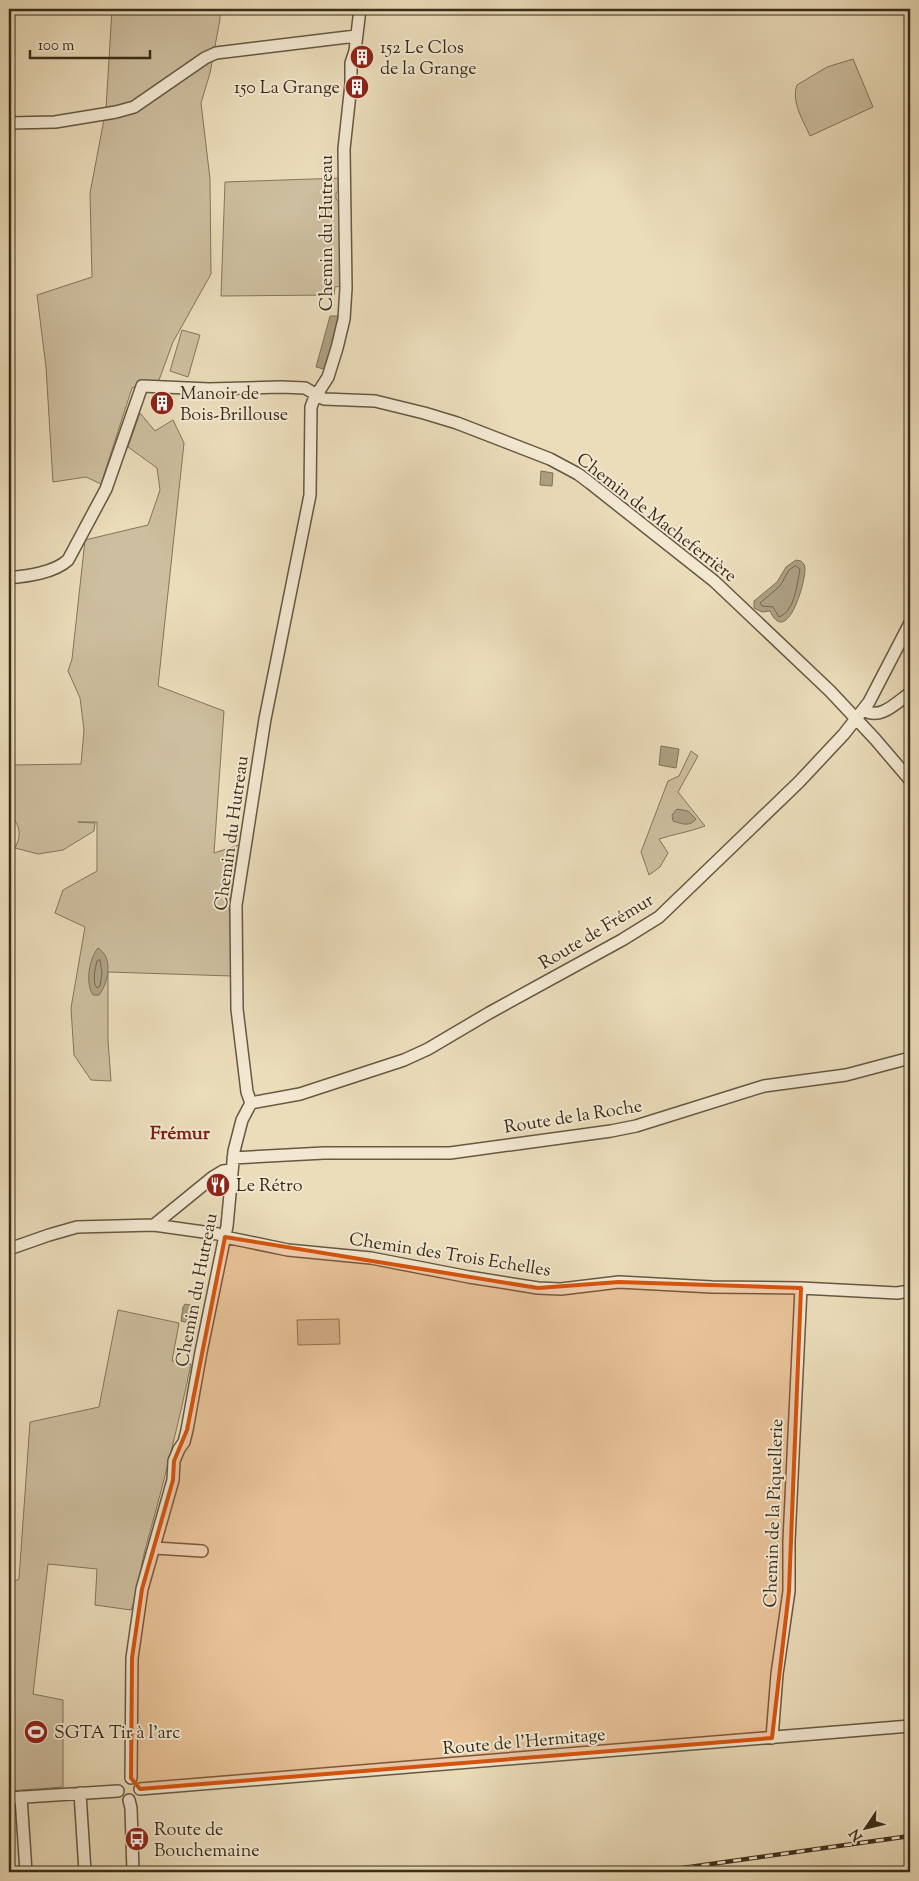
<svg xmlns="http://www.w3.org/2000/svg" width="919" height="1881" viewBox="0 0 919 1881" font-family="'Sorts Mill Goudy',serif">
<style>
.green{fill:#cdbe9f;stroke:#83755c}
.water{fill:#aea083;stroke:#7f7259}
.lines{fill:none;stroke-linecap:round;stroke-linejoin:round}
.shore{stroke:#74664e;stroke-width:1}
.minor-casing{stroke:#665841;stroke-width:14}
.minor{stroke:#f2e8d2;stroke-width:11}
.rail-casing{stroke:#392c19;stroke-width:4.5}
.rail{stroke:#f2e8d2;stroke-width:2.5;stroke-dasharray:8;stroke-linecap:butt}
.marked{fill:#d6540d;fill-opacity:0.2;stroke:#d6540d;stroke-width:4;stroke-linejoin:round}
.labels{text-anchor:middle;stroke-width:4;stroke-linejoin:round;paint-order:stroke}
.poi-label{font-size:18px;fill:#392c19;stroke:#f2e8d2;text-anchor:start}
.street-label{font-size:18px;fill:#392c19;stroke:#f2e8d2}
.neighbourhood-label{font-size:19px;font-weight:bold;fill:#7a1f14;stroke:#f2e8d2}
</style>
<rect width="100%" height="100%" fill="#ebdcba"/>
<filter id="stains"><feTurbulence type="fractalNoise" baseFrequency=".004" numOctaves="4"/><feColorMatrix values="0 0 0 0 .2 0 0 0 0 .09 0 0 0 0 .02 0 0 0 .5 -.17"/></filter>
<radialGradient id="worn" r=".72"><stop offset=".6" stop-color="#630" stop-opacity="0"/><stop offset="1" stop-color="#630" stop-opacity=".3"/></radialGradient>
<path class="green" d="M112,9H220V19L210,73L201,103L210,179L211,274L173,342L159,380L132,388L101,484L86,477L53,482L46,367L37,295L92,277L90,193L106,109Z
M853,59L873,107L810,136C803,120 791,102 797,85L827,67Z
M341,178L342,188L336,193V199L342,205V286L335,287L334,295L221,296L225,182Z
M182,330L200,335L188,377L170,371Z
M140,413L155,431L173,420L184,443L158,686L224,711L214,853L239,845L229,904L232,976L108,972V1040L111,1081L91,1080L74,1055L71,1008L85,927L55,913L63,890L97,871V822H78L95,823L94,831L63,850L38,854L15,848C22,835 20,824 9,814V765L81,764L84,730L80,698L68,671L72,659L85,540L148,525L160,490L157,468L128,447Z
M691,751L698,756L678,792L705,826C690,832 674,834 659,839L668,853L660,867L649,875L641,852L668,781L679,776Z
M118,1310L179,1323L172,1361L191,1364C178,1427 162,1489 145,1550C140,1570 138,1591 131,1610L95,1605L97,1569L48,1564L33,1694L63,1700V1787L9,1791V1580L15,1581L19,1579L30,1422L99,1407Z
M339,1319L340,1344L298,1345L297,1320Z"/>
<path class="water" d="M330,316H340L327,370L316,367Z
M541,471L553,473L552,486L540,485Z
M796,560L801,561C803,563 805,565 805,568C806,581 787,648 770,611L762,612L754,608V601L777,582L786,567Z
M661,746L679,749L676,768L659,765Z
M677,809L688,811L696,819C690,827 682,824 673,821L672,815Z
M98,948C101,950 105,954 106,957C111,969 106,986 99,995H93C85,983 89,959 98,948Z
M185,1304L200,1307L196,1325L181,1321L183,1307Z"/>
<g class="lines">
<path class="shore" d="M796,566L800,569C797,584 795,611 779,617L773,607L762,606L760,603L780,586L789,570Z
M100,960L102,973L100,986L97,988C92,982 95,969 97,961Z"/>
<g class="minor-casing">
<path id="minor" d="M9,123L55,122L116,112L134,107L205,58L216,53L356,36
M9,578C27,576 54,573 68,560L106,489L142,386L209,389L281,387L305,388L324,399L375,401L424,413L457,423L550,459L578,474L590,483L714,581L830,691L875,739L910,780
M864,710C880,721 897,702 910,693
M251,1103L300,1094L404,1060L428,1049L489,1013L622,940L659,917L799,782L844,734L869,702L910,623
M233,1158L324,1153H450L611,1131L636,1126L764,1086L846,1075L910,1058
M154,1225L213,1177L223,1171L232,1170
M9,1249L49,1235L77,1227L154,1225L218,1234L225,1237L288,1250L371,1258L469,1277L538,1288L561,1289L619,1282L712,1287L801,1288L897,1293L910,1291
M155,1548L202,1551
M772,1738L777,1674L789,1591V1541L801,1288
M131,1778L132,1658L142,1589L173,1480L174,1461L179,1449L184,1442L187,1430L201,1352L227,1226L234,1151L242,1120L251,1103L247,1092L237,1009L236,905L265,719L310,495L311,407L314,399L328,377L337,348L344,319L346,288L344,149L351,84V63L355,51L360,9
M140,1789L910,1726
M80,1793L85,1872
M21,1797L26,1872
M9,1798L118,1791
M129,1800L131,1808L133,1872"/>
</g>
<use href="#minor" class="minor"/>
<g class="rail-casing">
<path id="rail" d="M654,1872L910,1836"/>
</g>
<use href="#rail" class="rail"/>
</g>
<path class="marked" d="M225,1237L538,1288L619,1282L801,1288L789,1591L772,1738L140,1789L131,1778L132,1658L142,1589L173,1480L174,1461L187,1430Z"/>
<defs>
<g id="building-disc" transform="scale(1.25)"><circle r="9.5" fill="#8f2418" stroke="#f2e8d2"/><path d="M-4-6H4V6H1V3H-1V6H-4ZM-2.5-4.3h1.7v1.8h-1.7ZM.8-4.3h1.7v1.8H.8ZM-2.5-1h1.7V.8h-1.7ZM.8-1h1.7V.8H.8Z" fill="#fff"/></g>
<g id="restaurant-disc" transform="scale(1.25)"><circle r="9.5" fill="#8f2418" stroke="#f2e8d2"/><path d="M-5-6h1v4h1v-4h1v4h1v-4h1v5L-1.5 .5V6h-2V.5L-5-1ZM5-6V6H3V1.5H1.5Q1.5-4 5-6Z" fill="#fff"/></g>
<g id="stadium-disc" transform="scale(1.25)"><circle r="9.5" fill="#8f2418" stroke="#f2e8d2"/><path d="M0-5a6.5 5 0 1 0 0 10a6.5 5 0 1 0 0-10ZM-3.5-1.8h7v3.6h-7Z" fill="#fff"/></g>
<g id="bus-disc" transform="scale(1.25)"><circle r="9.5" fill="#8f2418" stroke="#f2e8d2"/><path d="M-5-6H5V4H4V6H2V4H-2V6H-4V4H-5ZM-3.5-4V0h7V-4ZM-3.5 1.2v1.5H-2V1.2ZM2 1.2v1.5H3.5V1.2Z" fill="#fff"/></g>
</defs>
<g fill-rule="evenodd">
<use href="#building-disc" x="362" y="57"/>
<use href="#building-disc" x="357" y="87"/>
<use href="#building-disc" x="162" y="403"/>
<use href="#restaurant-disc" x="218" y="1185"/>
<use href="#stadium-disc" x="36" y="1732"/>
<use href="#bus-disc" x="137" y="1839"/>
</g>
<g class="labels">
<g class="poi-label">
<text x="380" y="53">152 Le Clos<tspan x="380" dy="21">de la Grange</tspan></text>
<text x="340" y="93" text-anchor="end">150 La Grange</text>
<text x="180" y="399">Manoir de<tspan x="180" dy="21">Bois-Brillouse</tspan></text>
<text x="236" y="1191">Le Rétro</text>
<text x="54" y="1738">SGTA Tir à l’arc</text>
<text x="154" y="1835">Route de<tspan x="154" dy="21">Bouchemaine</tspan></text>
</g>
<g class="street-label">
<text transform="translate(326 233) rotate(-90)" y="6">Chemin du Hutreau</text>
<text transform="translate(657 517) rotate(38)" y="6">Chemin de Macheferrière</text>
<text transform="translate(231 833) rotate(-82)" y="6">Chemin du Hutreau</text>
<text transform="translate(596 931) rotate(-31)" y="6">Route de Frémur</text>
<text transform="translate(573 1116) rotate(-9)" y="6">Route de la Roche</text>
<text transform="translate(450 1254) rotate(9)" y="6">Chemin des Trois Echelles</text>
<text transform="translate(196 1290) rotate(-79)" y="6">Chemin du Hutreau</text>
<text transform="translate(773 1513) rotate(-88)" y="6">Chemin de la Piquellerie</text>
<text transform="translate(524 1741) rotate(-5)" y="6">Route de l'Hermitage</text>
</g>
<g class="neighbourhood-label">
<text x="180" y="1139">Frémur</text>
</g>
</g>
<rect width="919" height="1881" fill="none" stroke="#ebdcba" stroke-width="30"/>
<rect x="10" y="10" width="899" height="1861" fill="none" stroke="#392c19" stroke-width="2.5"/>
<rect x="15" y="15" width="889" height="1851" fill="none" stroke="#392c19"/>
<g transform="translate(866 1828) rotate(235)" stroke="#f2e8d2" stroke-width="4" paint-order="stroke">
<path d="M0-4L9 19L0 12L-9 19Z" fill="#392c19"/>
<text y="-8" font-size="14" font-weight="bold" text-anchor="middle" fill="#392c19">N</text>
</g>
<path d="M30 50v8h120v-8" fill="none" stroke="#392c19" stroke-width="2.5"/>
<text x="38" y="50" font-size="15" fill="#392c19" stroke="#f2e8d2" stroke-width="4" paint-order="stroke">100 m</text>
<rect width="100%" height="100%" filter="url(#stains)"/>
<rect width="100%" height="100%" fill="url(#worn)"/>
</svg>
